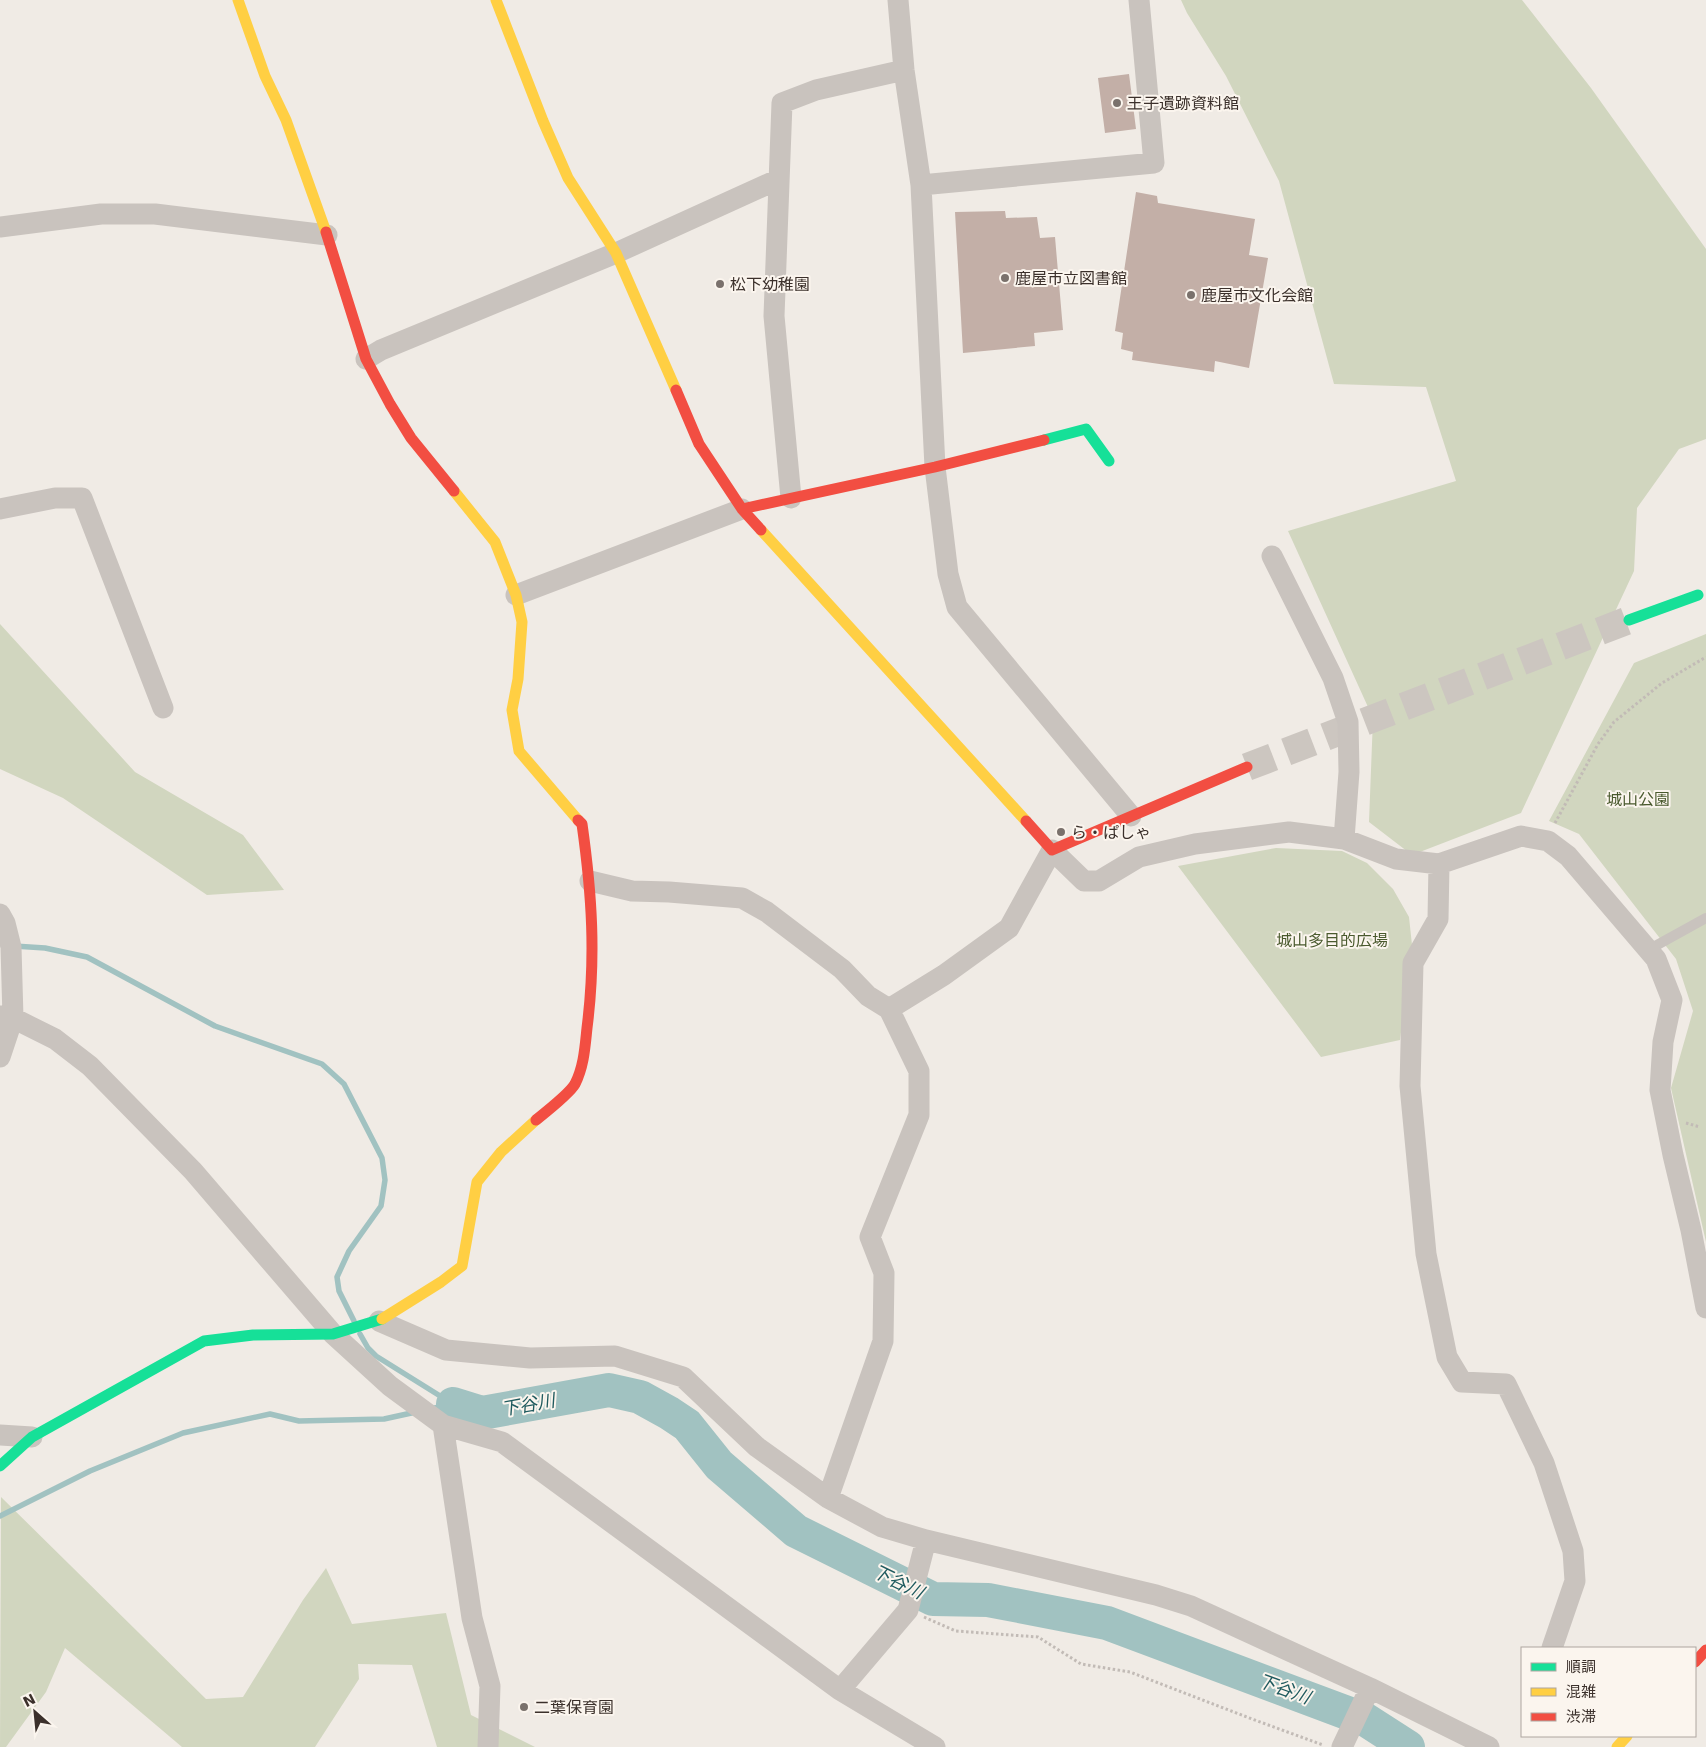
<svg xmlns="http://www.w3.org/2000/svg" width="1706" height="1747" viewBox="0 0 1706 1747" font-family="'DejaVu Sans','Noto Sans JP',sans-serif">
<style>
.green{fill:#d1d6bf}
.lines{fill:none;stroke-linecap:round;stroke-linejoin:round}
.stream{stroke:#a1c2c1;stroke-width:5.5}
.river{stroke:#a1c2c1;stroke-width:34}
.building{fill:#c3afa7}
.secondary-tunnel{stroke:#ccc6c0;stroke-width:28;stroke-dasharray:28 14;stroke-linecap:butt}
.path{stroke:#c2bbb6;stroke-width:3;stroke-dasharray:2.5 2.5;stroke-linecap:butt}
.lane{stroke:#c9c3be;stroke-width:10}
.street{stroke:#c9c3be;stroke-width:21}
.fast{stroke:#16e098;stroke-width:11}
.slow{stroke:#ffcf43;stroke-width:11}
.jam{stroke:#f24e42;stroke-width:11}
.poi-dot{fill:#7a716c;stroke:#fbf5ee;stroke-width:2}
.labels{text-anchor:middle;stroke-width:4;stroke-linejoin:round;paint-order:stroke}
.poi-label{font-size:16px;fill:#3b302b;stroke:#fbf5ee;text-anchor:start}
.park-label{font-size:16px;fill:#4a5a2e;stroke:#fbf5ee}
.water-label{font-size:18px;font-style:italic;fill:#1f5a5e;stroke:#fbf5ee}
</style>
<rect width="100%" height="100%" fill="#f0ebe5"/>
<path class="green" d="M1181,0H1522L1591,88L1706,249V439L1679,449L1637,508L1634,571L1521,813L1412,855L1369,822L1373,718L1288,531L1456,481L1426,387L1334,384L1279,181L1226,76L1187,13Z
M0,624L135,772L243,835L284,890L207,895L63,798L0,769Z
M1706,634V1242L1671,1088L1693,1011L1676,959L1579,834L1549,821L1634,663Z
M1276,848L1342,851L1367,863L1393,889L1409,917L1412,945L1400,1040L1321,1057L1178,866Z
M1,1497L206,1699L243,1697L303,1600L326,1568L352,1624L446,1613L471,1715L535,1747H437L412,1665L358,1664L359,1679L315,1747H182L65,1648L46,1692L6,1747H0Z"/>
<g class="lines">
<path class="stream" d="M14,946L45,948L87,957L215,1026L322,1064L344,1084L382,1158L385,1180L381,1206L349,1251L337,1277L339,1291L354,1321
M360,1334L368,1348L376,1356L453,1404
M430,1409L453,1404
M0,1516L90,1471L183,1433L270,1414L299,1421L384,1419L416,1412"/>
<path class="river" d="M453,1404L482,1413L609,1390L640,1397L669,1413L687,1425L719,1465L796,1531L933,1599L988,1600L1107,1623L1366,1720L1408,1747"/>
</g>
<path class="building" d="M1129,74L1136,129L1105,133L1098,78Z
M1136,192L1157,196L1158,203L1255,219L1249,255L1268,258L1249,368L1215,361L1214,372L1132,360L1133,352L1121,349L1123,333L1115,331Z
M1005,211L1006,218L1037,217L1040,238L1055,237L1063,330L1034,333L1035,346L963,353L955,212Z"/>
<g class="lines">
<path class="secondary-tunnel" d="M1247,767L1629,620"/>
<path class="path" d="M1555,823L1598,744L1614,722L1662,683L1706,657
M1686,1123L1700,1127
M924,1617L956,1631L1038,1637L1081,1664L1130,1672L1252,1719L1323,1745"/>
<path class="lane" d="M1648,950L1706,918"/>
<path class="street" d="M898,0L904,70L921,185L935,467L948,574L957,607L1131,816
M921,185L1154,163L1139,0
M0,227L101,214H155L327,235
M366,359L381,350L616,253L779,179
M791,498L774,316L782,103L816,90L904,70
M0,509L55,498H82L163,708
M1272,556L1333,678L1348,722L1349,772L1344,839
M516,595L742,509
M1439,864L1438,919L1413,963L1410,1086L1426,1254L1447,1357L1462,1382L1506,1384L1544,1463L1573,1551L1575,1581L1552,1648
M590,881L632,891L669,892L742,898L767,912L842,969L868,996L889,1009L919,1071V1115L870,1237L884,1273L883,1341L828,1498
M0,914L5,923L11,947L13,1018L0,1057
M889,1009L944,975L1009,928L1052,850L1084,881H1099L1139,857L1195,844L1289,832L1344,839L1396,859L1439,864L1521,836L1548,841L1568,856L1656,959L1672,1000L1663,1042L1660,1090L1673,1155L1691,1230L1706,1308
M0,1016L13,1018L55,1039L90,1066L193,1171L333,1334L390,1386L443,1425L502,1442L840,1690L935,1747
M379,1321L446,1350L530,1358L615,1356L683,1377L757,1447L828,1498L882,1527L926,1540L1156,1595L1191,1606L1370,1688L1489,1747
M443,1425L472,1618L490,1686L488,1747
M0,1435L32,1437
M840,1690L908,1610L926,1540
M1342,1747L1370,1688"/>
<path class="fast" d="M1044,440L1086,429L1109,461
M1629,620L1698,595
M0,1466L32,1437L204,1341L253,1335L333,1334L382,1319"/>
<path class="slow" d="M238,0L265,76L286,120L326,232
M496,0L543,121L568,178L616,253L676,390
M454,491L495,542L516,595L522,622L518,679L512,710L519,751L578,820
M761,530L1026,821
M382,1319L441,1282L462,1266L477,1182L501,1152L536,1120
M1617,1747L1627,1736"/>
<path class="jam" d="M326,232L366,359L390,404L411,438L454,491
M676,390L699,444L742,509L761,530
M742,509L935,467L1044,440
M1026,821L1052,850L1247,767
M536,1120C546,1112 570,1093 575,1084C584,1066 585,1047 587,1028C596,957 592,895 582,824L578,820
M1695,1662L1706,1650"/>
</g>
<g class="poi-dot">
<circle cx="1117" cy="103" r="5"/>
<circle cx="1005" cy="278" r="5"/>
<circle cx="720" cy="284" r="5"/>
<circle cx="1191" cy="295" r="5"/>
<circle cx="1061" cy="832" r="5"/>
<circle cx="524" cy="1707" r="5"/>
</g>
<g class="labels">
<g class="poi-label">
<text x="1127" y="109">王子遺跡資料館</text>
<text x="1015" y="284">鹿屋市立図書館</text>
<text x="730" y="290">松下幼稚園</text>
<text x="1201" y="301">鹿屋市文化会館</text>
<text x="1071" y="838">ら・ぱしゃ</text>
<text x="534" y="1713">二葉保育園</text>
</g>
<g class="park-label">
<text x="1638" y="805">城山公園</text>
<text x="1332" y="946">城山多目的広場</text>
</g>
<g class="water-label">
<text transform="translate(528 1405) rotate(-10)" y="6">下谷川</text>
<text transform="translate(898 1582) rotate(26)" y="6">下谷川</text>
<text transform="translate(1284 1689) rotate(20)" y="6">下谷川</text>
</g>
</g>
<rect x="1521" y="1647" width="175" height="90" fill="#fbf5ee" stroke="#aea6a0"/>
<rect x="1531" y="1663" width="25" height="8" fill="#16e098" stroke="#aea6a0"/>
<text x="1566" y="1672" font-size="15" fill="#3b302b">順調</text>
<rect x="1531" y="1688" width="25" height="8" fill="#ffcf43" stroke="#aea6a0"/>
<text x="1566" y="1697" font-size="15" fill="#3b302b">混雑</text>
<rect x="1531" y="1713" width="25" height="8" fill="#f24e42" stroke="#aea6a0"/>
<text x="1566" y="1722" font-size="15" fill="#3b302b">渋滞</text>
<g transform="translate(35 1712) rotate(333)" stroke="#fbf5ee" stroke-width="4" paint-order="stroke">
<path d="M0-4L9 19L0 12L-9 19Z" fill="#3b302b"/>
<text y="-8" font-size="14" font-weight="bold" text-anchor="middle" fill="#3b302b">N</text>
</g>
</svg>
